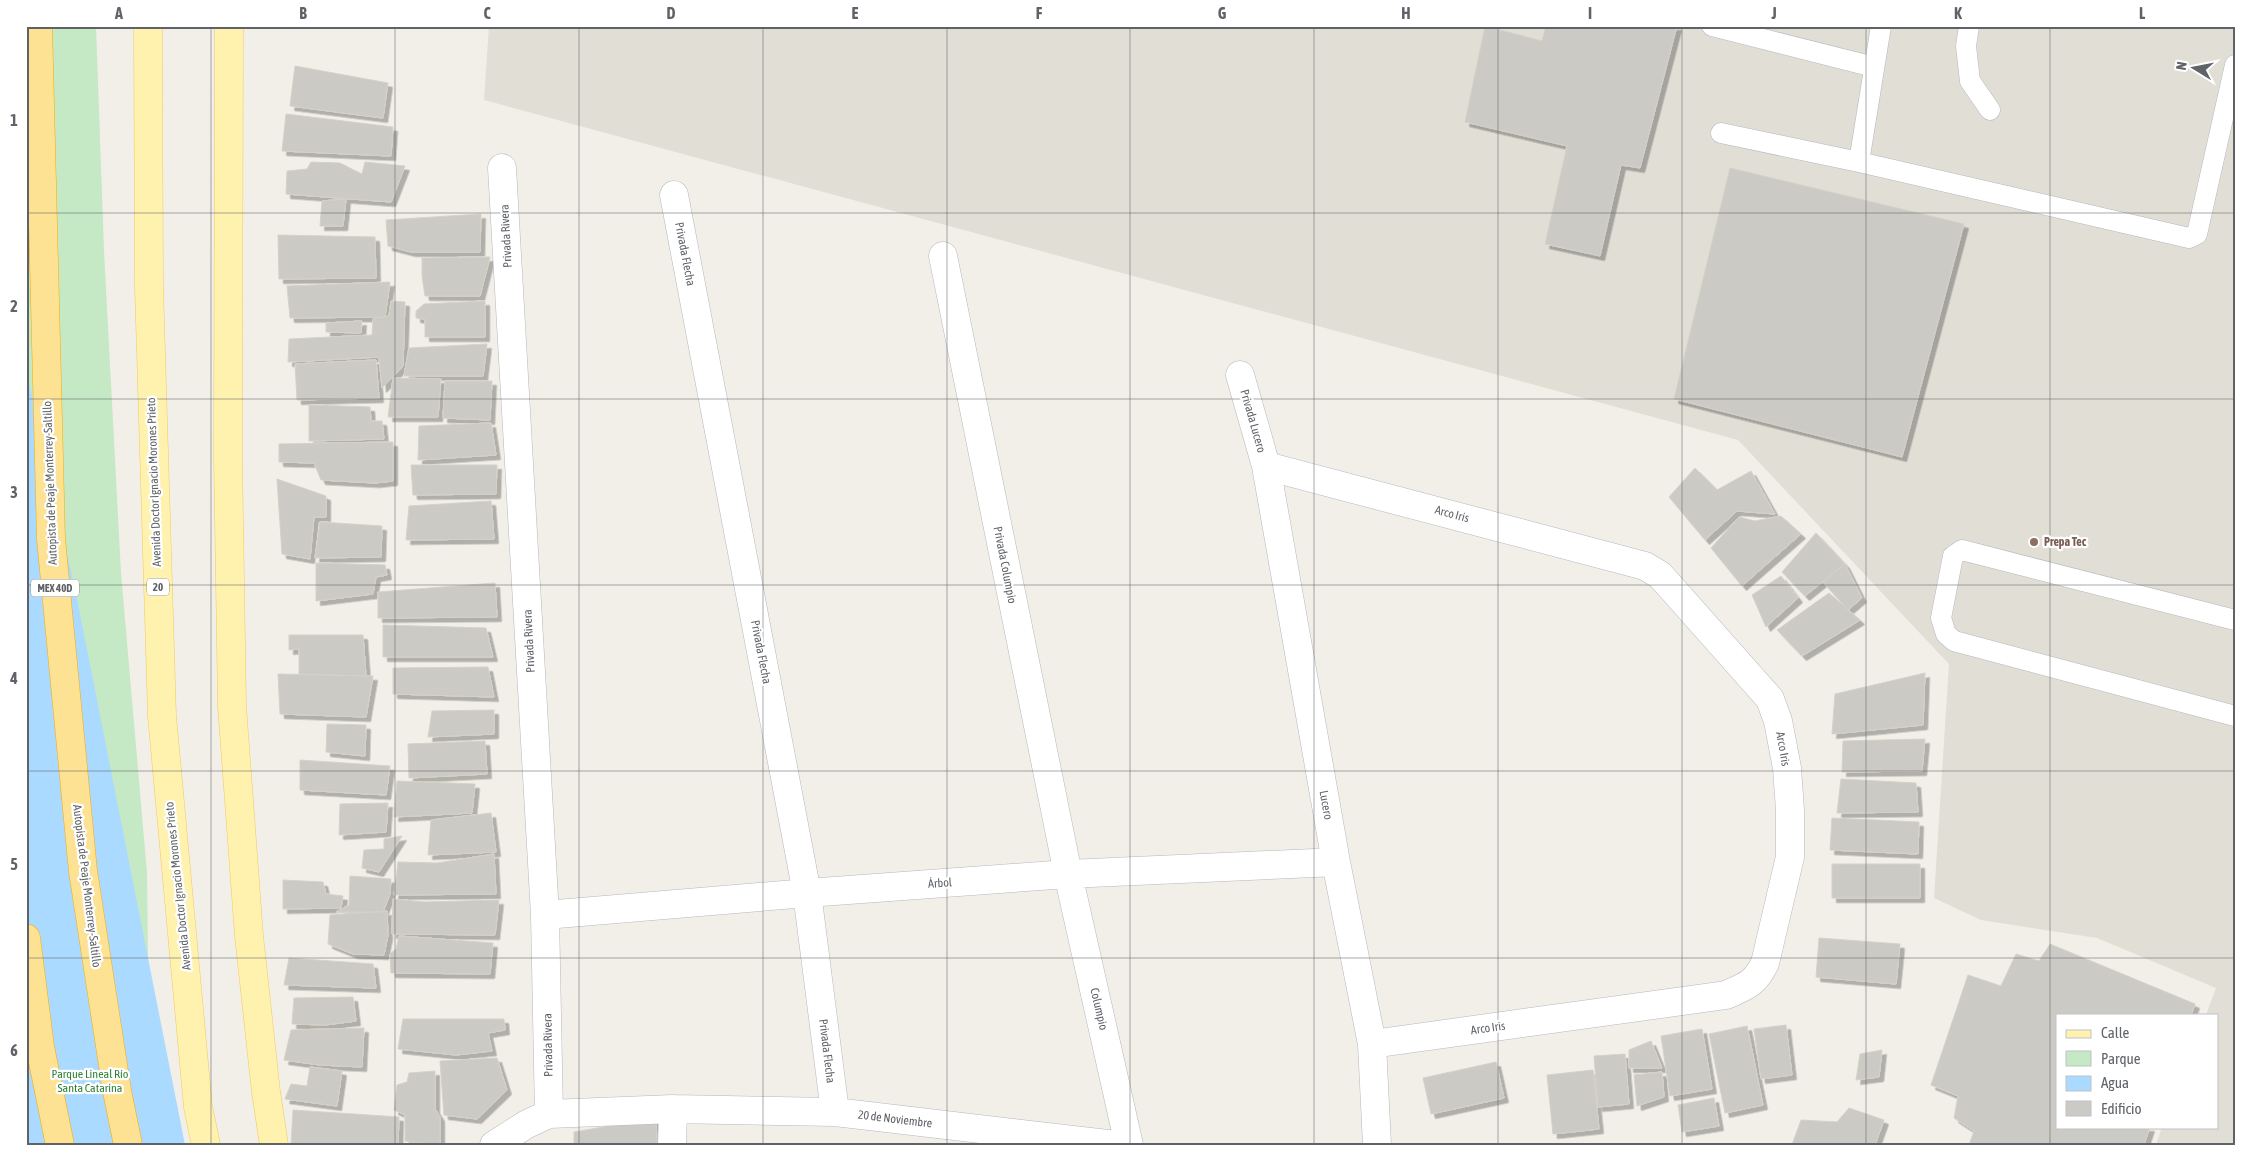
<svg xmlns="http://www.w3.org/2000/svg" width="2261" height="1171" viewBox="0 0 2261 1171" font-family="'Asap Condensed',sans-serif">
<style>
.education{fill:#e1ded6}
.green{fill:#c5e8c5}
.water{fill:#aadaff}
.building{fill:#cccac5;stroke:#d6d1c6;filter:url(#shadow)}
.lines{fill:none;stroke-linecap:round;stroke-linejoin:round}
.service-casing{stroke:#b5b8bc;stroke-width:21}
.minor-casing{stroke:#b5b8bc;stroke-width:29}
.primary-casing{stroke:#f2c960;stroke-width:29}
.motorway-casing{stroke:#f9ab00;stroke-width:29}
.service{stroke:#fff;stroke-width:20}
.minor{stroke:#fff;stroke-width:28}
.primary{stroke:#fff2af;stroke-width:28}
.motorway{stroke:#fde293;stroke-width:28}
.grid{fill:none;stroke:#5f6368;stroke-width:1;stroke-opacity:0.55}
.education-dot{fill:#8d6e63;stroke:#fff;stroke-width:2}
.labels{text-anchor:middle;stroke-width:4.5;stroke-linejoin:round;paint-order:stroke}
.shield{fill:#fff;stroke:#8f9295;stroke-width:1}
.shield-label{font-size:11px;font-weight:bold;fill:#5f6368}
.street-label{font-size:12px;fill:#5f6368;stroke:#fff}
.education-label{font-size:12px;font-weight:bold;fill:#785e54;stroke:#fff;text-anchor:start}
.park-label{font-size:12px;fill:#348238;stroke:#fff}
.neatline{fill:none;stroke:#5f6368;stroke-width:2}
.grid-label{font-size:16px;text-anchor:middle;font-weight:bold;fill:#5f6368}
</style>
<defs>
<filter id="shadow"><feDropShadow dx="4.5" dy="4.5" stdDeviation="0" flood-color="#0004"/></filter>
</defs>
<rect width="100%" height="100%" fill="#f1efe8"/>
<path class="education" d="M489,26H2235V1145H2156L2162,1127H2217V1015H2206L2216,988L2097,938L1981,920L1934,898L1949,664L1738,440L484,100Z"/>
<path class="green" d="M26,26H96L104,251L121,573L147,873L149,1046L26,1145Z"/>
<path class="water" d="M26,369L77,599L185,1145H26Z"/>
<path class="building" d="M1485,26L1542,41L1546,26H1677L1640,168L1621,165L1600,256L1545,244L1567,146L1465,122Z
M295,66L388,83L383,118L290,106Z
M286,114L393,127L391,156L282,151Z
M311,162L340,163L362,174L365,162L405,166L391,202L286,194L287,171L307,169Z
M1730,168L1964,224L1902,457L1674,399Z
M346,199L343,226H320L322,201Z
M481,214L480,252H411L388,246L386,220Z
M278,235L375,237L376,278L279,279Z
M490,257L480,296H425L422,276V258Z
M390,282L385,317L290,318L287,286Z
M391,301L405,302L403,366L382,388L379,357L288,362L289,339L372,335L373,319L389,316Z
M485,301V337H425V319L416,318V311L424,304Z
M362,321L361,333L326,332V323Z
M487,344L483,376H404L409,348Z
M376,360L379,398L297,400L295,364Z
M393,378L441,379L438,417H388Z
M445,381H492L490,420L443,418Z
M309,405L370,407L371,421H382L384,439L309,441Z
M491,423L496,455L418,460L419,426Z
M393,442V481L375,483L321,480L314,463L279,462V444Z
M411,465H497L496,494L413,495Z
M1695,468L1717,490L1751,471L1775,514L1737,511L1705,540L1669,497Z
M277,479L326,496V517H314L310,559L282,554Z
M491,501L494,539L406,540L409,506Z
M1781,516L1801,534L1742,586L1711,548L1739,517L1755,521Z
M320,522L382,526L381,557L315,558Z
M1816,533L1845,564L1805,596L1782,572Z
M316,563L385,565L387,575L376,577L373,594L316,601Z
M1845,564L1862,598L1848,610L1823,582Z
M1781,576L1798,598L1766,627L1752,595Z
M495,583L497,617L378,618V592Z
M1829,593L1860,620L1802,656L1777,630Z
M383,625L486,628L493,657H383Z
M289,635H363L366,676L299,674V649L289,650Z
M488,667L494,697L393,694V668Z
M1925,673L1923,725L1832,734L1835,694Z
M278,674L373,676L366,717L280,714Z
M494,710V734L428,737L432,711Z
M327,724L366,725L365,756L326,752Z
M1925,739L1922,771L1842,772L1843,741Z
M485,741L487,774L409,778L408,744Z
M300,760L390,766L386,795L300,790Z
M1841,779L1916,783L1918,812L1837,813Z
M397,781L475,784L472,813L394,817Z
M388,803L386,832L339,835L340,804Z
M491,813L496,852L428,855L431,820Z
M1832,818L1919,822L1918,854L1830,850Z
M402,836L379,872L362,868L364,850L384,849V839Z
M494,854L496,894L394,895L398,862L437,863Z
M1832,864H1920V898H1832Z
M350,876L391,879L390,894L383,912H336L349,905Z
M283,880L323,882L326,894L343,896L341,908L283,909Z
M393,899L424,902L499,900L495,935L392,934Z
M387,911L388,935L384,955L353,954L328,944L330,915Z
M399,936L493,943L490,974L391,973L390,954L396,949Z
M1819,938L1900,944L1896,984L1816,977Z
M2050,944L2195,1004L2191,1015H2057V1127H2150L2144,1145H1969L1974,1131L1954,1118L1958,1096L1931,1085L1968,975L2001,986L2016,954L2039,961Z
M289,958L373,964L376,988L284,985Z
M353,997L356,1021L325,1025L292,1024L294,998Z
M403,1019H504L505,1030L488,1033L492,1051L456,1055L398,1049Z
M1786,1025L1792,1075L1761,1079L1754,1029Z
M1747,1026L1763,1105L1725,1113L1709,1034Z
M364,1028L362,1067L320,1065L284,1060L291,1030Z
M1702,1029L1712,1089L1670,1096L1661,1036Z
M1651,1041L1662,1068H1629V1050Z
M1882,1050L1879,1077L1856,1080L1860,1054Z
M1625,1054L1629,1104L1598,1107L1594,1056Z
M497,1058L507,1090L477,1119L444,1115L440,1061Z
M1496,1062L1504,1098L1431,1114L1423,1078Z
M310,1067L342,1071L337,1106L285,1099L291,1084L307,1086Z
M1593,1070L1599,1129L1553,1134L1547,1075Z
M435,1071V1109L440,1117V1145L405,1141V1115L394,1110L397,1085L407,1082L409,1073Z
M1662,1072L1664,1097L1637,1106L1634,1075Z
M1714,1098L1719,1126L1682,1132L1678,1105Z
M1849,1108L1884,1120L1875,1145H1792L1801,1120L1837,1122Z
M293,1110L399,1117L398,1145H291Z
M656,1118L657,1145H574V1132Z"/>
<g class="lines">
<g class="service-casing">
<path id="service" d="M1712,26L1874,67
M1969,26L1966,46L1970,81L1990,110
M1721,133L1859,162L2189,238L2197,234L2235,65
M1859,162L1881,26
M2235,620L1962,550L1953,556L1941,618L1946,634L1954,641L2235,716"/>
</g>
<g class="minor-casing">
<path id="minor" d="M502,168L545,915L549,1114
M674,195L807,893L835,1112
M943,256L1068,874L1129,1145
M1240,375L1266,466L1336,862L1372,1044L1377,1145
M1266,466L1645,566L1660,575L1770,699L1778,721L1787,768L1790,810V857L1765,963C1755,984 1746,986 1726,995L1372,1044
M545,915L807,893L1068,874L1336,862
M494,1145L527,1124L549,1114L673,1109L835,1112L1116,1145
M672,1145L673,1109"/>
</g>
<g class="primary-casing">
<path id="primary" d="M148,26L149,287L162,716L198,1107L206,1145
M229,26L228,457L232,706L249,936L266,1092L274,1145"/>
</g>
<g class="motorway-casing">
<path id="motorway" d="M38,26L51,539L83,871L117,1091L128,1145
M26,938L40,1047L60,1145"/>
</g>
<use href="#service" class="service"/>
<use href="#minor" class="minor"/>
<use href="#primary" class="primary"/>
<use href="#motorway" class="motorway"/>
</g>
<path class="grid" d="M211,26V1145M395,26V1145M579,26V1145M763,26V1145M947,26V1145M1130,26V1145M1314,26V1145M1498,26V1145M1682,26V1145M1866,26V1145M2050,26V1145M26,213H2235M26,399H2235M26,585H2235M26,771H2235M26,958H2235"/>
<circle class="education-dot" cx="2034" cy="542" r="5"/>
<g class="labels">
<g class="shield">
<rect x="147" y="578.5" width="22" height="17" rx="4"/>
<rect x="31" y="579.5" width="48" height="17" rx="4"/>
</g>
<g class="shield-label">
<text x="158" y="591">20</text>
<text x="55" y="592">MEX 40D</text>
</g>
<g class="street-label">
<text transform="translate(506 236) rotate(-93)" y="4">Privada Rivera</text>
<text transform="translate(685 254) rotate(79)" y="4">Privada Flecha</text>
<text transform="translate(1253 421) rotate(74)" y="4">Privada Lucero</text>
<text transform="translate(154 482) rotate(-92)" y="4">Avenida Doctor Ignacio Morones Prieto</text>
<text transform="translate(50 483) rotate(-92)" y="4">Autopista de Peaje Monterrey-Saltillo</text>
<text transform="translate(1452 514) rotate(15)" y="4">Arco Iris</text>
<text transform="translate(1005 565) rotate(79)" y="4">Privada Columpio</text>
<text transform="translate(529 641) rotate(-93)" y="4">Privada Rivera</text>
<text transform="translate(761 652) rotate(79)" y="4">Privada Flecha</text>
<text transform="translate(1783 749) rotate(80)" y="4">Arco Iris</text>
<text transform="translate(1326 805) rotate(80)" y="4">Lucero</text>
<text transform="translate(940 883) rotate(-4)" y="4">Árbol</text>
<text transform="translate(87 886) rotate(83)" y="4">Autopista de Peaje Monterrey-Saltillo</text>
<text transform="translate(178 886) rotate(-96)" y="4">Avenida Doctor Ignacio Morones Prieto</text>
<text transform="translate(1099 1009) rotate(77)" y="4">Columpio</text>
<text transform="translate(1488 1028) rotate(-8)" y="4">Arco Iris</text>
<text transform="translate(548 1045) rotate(-91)" y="4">Privada Rivera</text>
<text transform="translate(827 1051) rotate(83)" y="4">Privada Flecha</text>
<text transform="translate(895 1119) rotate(7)" y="4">20 de Noviembre</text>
</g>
<g class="education-label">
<text x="2044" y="546">Prepa Tec</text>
</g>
<g class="park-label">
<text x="90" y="1078">Parque Lineal Río<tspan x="90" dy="14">Santa Catarina</tspan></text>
</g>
</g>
<rect width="2261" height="1171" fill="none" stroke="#ffffff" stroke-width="55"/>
<rect x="2056" y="1014" width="162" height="115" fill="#ffffff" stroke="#bfc1c3"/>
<rect x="2066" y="1030" width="25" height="8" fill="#fff2af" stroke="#bfc1c3"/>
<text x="2101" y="1038" font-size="15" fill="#5f6368">Calle</text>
<rect x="2066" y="1051" width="25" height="15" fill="#c5e8c5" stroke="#bfc1c3"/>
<text x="2101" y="1064" font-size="15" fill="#5f6368">Parque</text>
<rect x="2066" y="1076" width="25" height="15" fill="#aadaff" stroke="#bfc1c3"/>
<text x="2101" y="1088" font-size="15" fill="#5f6368">Agua</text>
<rect x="2066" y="1101" width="25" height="15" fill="#cccac5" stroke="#bfc1c3"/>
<text x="2101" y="1114" font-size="15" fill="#5f6368">Edificio</text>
<g transform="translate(2194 68) rotate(280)" stroke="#ffffff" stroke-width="4" paint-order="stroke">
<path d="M0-4L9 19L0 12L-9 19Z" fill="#5f6368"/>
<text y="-8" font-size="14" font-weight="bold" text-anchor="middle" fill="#5f6368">N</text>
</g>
<rect x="28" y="28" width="2206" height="1116" class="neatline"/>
<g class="grid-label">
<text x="119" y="19">A</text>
<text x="303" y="19">B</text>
<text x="487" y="19">C</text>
<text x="671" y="19">D</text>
<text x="855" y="19">E</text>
<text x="1039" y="19">F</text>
<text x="1222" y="19">G</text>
<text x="1406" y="19">H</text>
<text x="1590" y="19">I</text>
<text x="1774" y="19">J</text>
<text x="1958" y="19">K</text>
<text x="2142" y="19">L</text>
<text x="14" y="126">1</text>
<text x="14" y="312">2</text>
<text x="14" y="498">3</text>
<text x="14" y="684">4</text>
<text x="14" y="870">5</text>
<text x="14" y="1056">6</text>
</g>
</svg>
